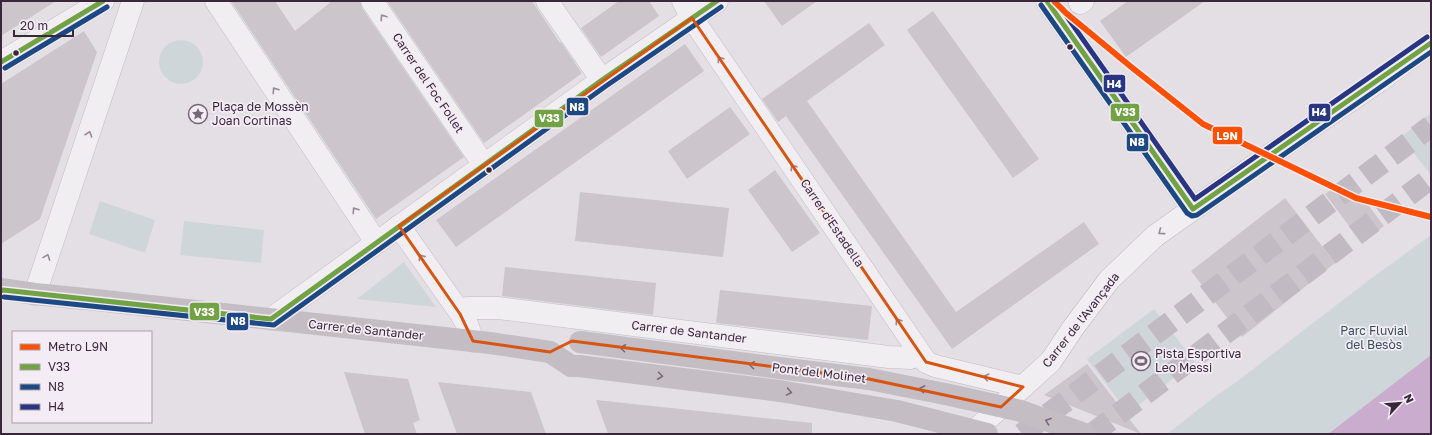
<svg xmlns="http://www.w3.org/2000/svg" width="1432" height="435" viewBox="0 0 1432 435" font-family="'Golos Text',sans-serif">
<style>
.green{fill:#cfd6d9}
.water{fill:#caadce}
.building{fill:#ccc6cc}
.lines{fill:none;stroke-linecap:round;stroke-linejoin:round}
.highway-tunnel{stroke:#c2bac2;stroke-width:22;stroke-dasharray:22 11;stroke-linecap:butt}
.street-casing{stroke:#c1bcc1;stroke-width:23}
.street{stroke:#f1eef1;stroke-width:22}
.secondary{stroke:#c4bdc4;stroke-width:22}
.secondary-bridge{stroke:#c4bdc4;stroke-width:22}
.bus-1-casing{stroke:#f3ecf4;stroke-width:8}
.bus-2-casing{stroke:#f3ecf4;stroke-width:8}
.bus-3-casing{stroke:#f3ecf4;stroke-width:8}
.bus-1{stroke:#71a244;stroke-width:5}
.bus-2{stroke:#1c4883;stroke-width:5}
.bus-3{stroke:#283583;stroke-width:5}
.metro-1-casing{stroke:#f3ecf4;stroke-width:9}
.metro-1{stroke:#fe5000;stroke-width:6}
.oneway{stroke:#968a96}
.oneway2{stroke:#796a79}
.marked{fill:none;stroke:#d75411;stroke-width:3;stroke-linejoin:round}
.bus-dot{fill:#3b273c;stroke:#f3ecf4;stroke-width:1.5}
.labels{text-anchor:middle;stroke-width:3.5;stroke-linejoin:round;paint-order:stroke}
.street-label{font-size:12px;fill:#3b273c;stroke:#f3ecf4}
.poi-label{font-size:12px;fill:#3b273c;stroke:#f3ecf4;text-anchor:start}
.park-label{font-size:12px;fill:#355157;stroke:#f3ecf4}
.line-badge{stroke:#f3ecf4;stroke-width:1.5}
.badge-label{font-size:11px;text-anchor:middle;font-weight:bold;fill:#fff}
</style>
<rect width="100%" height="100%" fill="#e4dfe4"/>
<path class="green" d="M159 62a22 22 0 1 1 44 0a22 22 0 1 1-44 0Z
M1431,113V175L1401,137Z
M100,201L155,220L145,253L89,234Z
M184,221L264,230L261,263L180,255Z
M1431,235V355L1328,434H1167L1217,395L1235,383L1369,280Z
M404,262L436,307L357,299Z
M1154,309L1195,362L1128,413L1087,359Z"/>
<path class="water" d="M1431,355V434H1328Z"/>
<path class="building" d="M1,1H56L1,36Z
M231,1H275L295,31L332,1H360L362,8L464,157L376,219Z
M387,1H532L560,43L561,42L581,72V74L484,143Z
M619,1H649L659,16L601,57L581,28Z
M764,1H817L782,26Z
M1128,1H1205L1126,57L1100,21Z
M933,11L1039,159L1013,178L907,30Z
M869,23L885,45L807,101L956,312L1084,222L1099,244L952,349L786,116L778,122L762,99Z
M84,31L97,52L40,219L1,244V84Z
M685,44L704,71L456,247L436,220Z
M730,107L750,134L687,179L668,151Z
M775,170L820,233L792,252L748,190Z
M1348,178L1384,226L1362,243L1325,194Z
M580,192L729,208L723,257L575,241Z
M1285,198L1335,263L1242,337L1191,271Z
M505,267L656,283L653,315L502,296Z
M720,290L872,306L868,340L716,323Z
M1087,364L1141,434L1044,395Z
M344,372L408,379L420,420L413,423L417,434H365Z
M438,382L531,392L546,434H457Z
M596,400L812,423V434H608Z"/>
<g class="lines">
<path class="highway-tunnel" d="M1022,434L1431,126
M1092,434L1431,178"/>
<g class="street-casing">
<path id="street" d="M216,1L376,242
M372,1L478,156L485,164
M547,1L602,80
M683,1L692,18L926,362L935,366L1023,387
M1047,1L1193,209
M1080,3L1083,1
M1,62L103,1
M399,226L461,314L467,324L473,341
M35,294L133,1
M467,308H498L889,357L911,358
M271,319L602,80L717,1
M971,434L1051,361L1073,328L1109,280L1155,236L1251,168L1379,81L1431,43"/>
</g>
<use href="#street" class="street"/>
<path class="secondary" d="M1,289L35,294L96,300L490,343L550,352L571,366H579"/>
<path class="secondary-bridge" d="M580,342L787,369L869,379L950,395L1021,411L1085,434
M579,366L780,391L897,411L987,434"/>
<g class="bus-1-casing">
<path id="bus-1" d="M1047,1L1193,209L1431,43
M1,62L103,1
M1,291L3,290L271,319L602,80L717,1"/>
</g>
<g class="bus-2-casing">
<path id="bus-2" d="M1041,5L1187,213L1192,216L1197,215L1431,52
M5,68L107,7
M4,297L274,325L606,86L721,7"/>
</g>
<g class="bus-3-casing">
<path id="bus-3" d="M1056,1L1195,199L1427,37"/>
</g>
<use href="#bus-1" class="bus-1"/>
<use href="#bus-2" class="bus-2"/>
<use href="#bus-3" class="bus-3"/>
<g class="metro-1-casing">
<path id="metro-1" d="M1054,1L1066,13L1130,66L1203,124L1356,198L1431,217"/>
</g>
<use href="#metro-1" class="metro-1"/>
</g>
<defs><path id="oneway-chevron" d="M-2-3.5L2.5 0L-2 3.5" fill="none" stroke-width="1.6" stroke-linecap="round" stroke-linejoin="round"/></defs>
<g class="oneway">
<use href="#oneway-chevron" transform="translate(383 17) rotate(-124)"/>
<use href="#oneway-chevron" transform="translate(720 59) rotate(-124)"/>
<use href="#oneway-chevron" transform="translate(275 90) rotate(-124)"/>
<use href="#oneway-chevron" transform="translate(89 134) rotate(-71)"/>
<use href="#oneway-chevron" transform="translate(793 167) rotate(-124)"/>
<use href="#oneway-chevron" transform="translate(355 210) rotate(-124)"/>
<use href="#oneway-chevron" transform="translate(1161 232) rotate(144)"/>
<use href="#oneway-chevron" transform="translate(47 257) rotate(-70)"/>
<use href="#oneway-chevron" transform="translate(421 257) rotate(-125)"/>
<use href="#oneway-chevron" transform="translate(898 321) rotate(-124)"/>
<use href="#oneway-chevron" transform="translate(986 377) rotate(-167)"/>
</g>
<g class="oneway2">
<use href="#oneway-chevron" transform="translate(623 348) rotate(-173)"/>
<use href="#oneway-chevron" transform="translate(752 365) rotate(-173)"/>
<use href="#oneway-chevron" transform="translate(660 376) rotate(7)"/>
<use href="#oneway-chevron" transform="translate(922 389) rotate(-169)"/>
<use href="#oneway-chevron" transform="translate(789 392) rotate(10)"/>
<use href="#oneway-chevron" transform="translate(1048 421) rotate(-160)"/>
</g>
<path class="marked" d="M692,18L926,362L1023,387L1001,407L869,379L572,341L550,352L473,341L460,314L399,226Z"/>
<defs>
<g id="sight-ring" transform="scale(1)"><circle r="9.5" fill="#f3ecf4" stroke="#766777" stroke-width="1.5"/><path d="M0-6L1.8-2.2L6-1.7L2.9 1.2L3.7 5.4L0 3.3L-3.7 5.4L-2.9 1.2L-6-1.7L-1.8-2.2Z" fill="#766777"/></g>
<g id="stadium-ring" transform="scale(1)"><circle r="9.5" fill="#f3ecf4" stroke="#766777" stroke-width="1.5"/><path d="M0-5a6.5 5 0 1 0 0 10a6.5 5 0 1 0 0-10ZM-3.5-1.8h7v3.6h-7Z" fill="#766777"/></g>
</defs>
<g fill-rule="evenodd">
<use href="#sight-ring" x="198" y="114"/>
<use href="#stadium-ring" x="1141" y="361"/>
</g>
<g class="bus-dot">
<circle cx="1070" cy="47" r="3.5"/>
<circle cx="16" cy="53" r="3.5"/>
<circle cx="489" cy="170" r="3.5"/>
</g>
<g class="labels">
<g class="street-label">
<text transform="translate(428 83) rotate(56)" y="4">Carrer del Foc Follet</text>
<text transform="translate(832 223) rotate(56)" y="4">Carrer d'Estadella</text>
<text transform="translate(1081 320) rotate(-52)" y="4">Carrer de l'Avançada</text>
<text transform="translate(366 330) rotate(6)" y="4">Carrer de Santander</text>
<text transform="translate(689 332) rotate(7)" y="4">Carrer de Santander</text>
<text transform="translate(819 373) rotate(7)" y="4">Pont del Molinet</text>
</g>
<g class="poi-label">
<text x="212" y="111">Plaça de Mossèn<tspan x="212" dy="14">Joan Cortinas</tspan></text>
<text x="1155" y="358">Pista Esportiva<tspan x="1155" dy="14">Leo Messi</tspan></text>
</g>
<g class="park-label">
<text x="1374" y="335">Parc Fluvial<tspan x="1374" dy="14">del Besòs</tspan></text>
</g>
</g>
<g class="line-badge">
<rect x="1103" y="74" width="23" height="19" rx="4" fill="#283583"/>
<rect x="566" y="97" width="23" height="19" rx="4" fill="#1c4883"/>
<rect x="1308" y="103" width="23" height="19" rx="4" fill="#283583"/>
<rect x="1110" y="103" width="30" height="19" rx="4" fill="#71a244"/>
<rect x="534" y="109" width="30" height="19" rx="4" fill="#71a244"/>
<rect x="1212" y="126" width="31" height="19" rx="4" fill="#fe5000"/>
<rect x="1126" y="133" width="23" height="19" rx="4" fill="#1c4883"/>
<rect x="189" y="302" width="31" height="19" rx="4" fill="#71a244"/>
<rect x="226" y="312" width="23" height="19" rx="4" fill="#1c4883"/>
</g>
<g class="badge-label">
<text x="1114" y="88">H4</text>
<text x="577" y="111">N8</text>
<text x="1319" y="116">H4</text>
<text x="1125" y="116">V33</text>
<text x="549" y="122">V33</text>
<text x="1227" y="140">L9N</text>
<text x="1137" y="146">N8</text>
<text x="204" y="316">V33</text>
<text x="238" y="325">N8</text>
</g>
<rect width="1432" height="435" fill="none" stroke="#3b273c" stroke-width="4"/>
<rect x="12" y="331" width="140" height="92" fill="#f3ecf4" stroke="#a99daa"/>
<rect x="20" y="344" width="20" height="6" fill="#fe5000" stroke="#a99daa"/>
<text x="48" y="351" font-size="12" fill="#3b273c">Metro L9N</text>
<rect x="20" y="364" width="20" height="6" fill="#71a244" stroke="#a99daa"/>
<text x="48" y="371" font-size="12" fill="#3b273c">V33</text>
<rect x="20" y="384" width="20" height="6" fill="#1c4883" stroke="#a99daa"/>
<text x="48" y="391" font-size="12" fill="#3b273c">N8</text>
<rect x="20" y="404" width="20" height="6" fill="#283583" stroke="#a99daa"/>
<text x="48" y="411" font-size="12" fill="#3b273c">H4</text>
<g transform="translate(1400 403) rotate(64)" stroke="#f3ecf4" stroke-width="3" paint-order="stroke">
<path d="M0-3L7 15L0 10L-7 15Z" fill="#3b273c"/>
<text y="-6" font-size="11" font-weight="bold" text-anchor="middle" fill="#3b273c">N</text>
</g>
<path d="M14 30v6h59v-6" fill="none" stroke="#3b273c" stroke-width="2"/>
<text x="20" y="30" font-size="12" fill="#3b273c" stroke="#f3ecf4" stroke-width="3" paint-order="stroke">20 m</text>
</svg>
